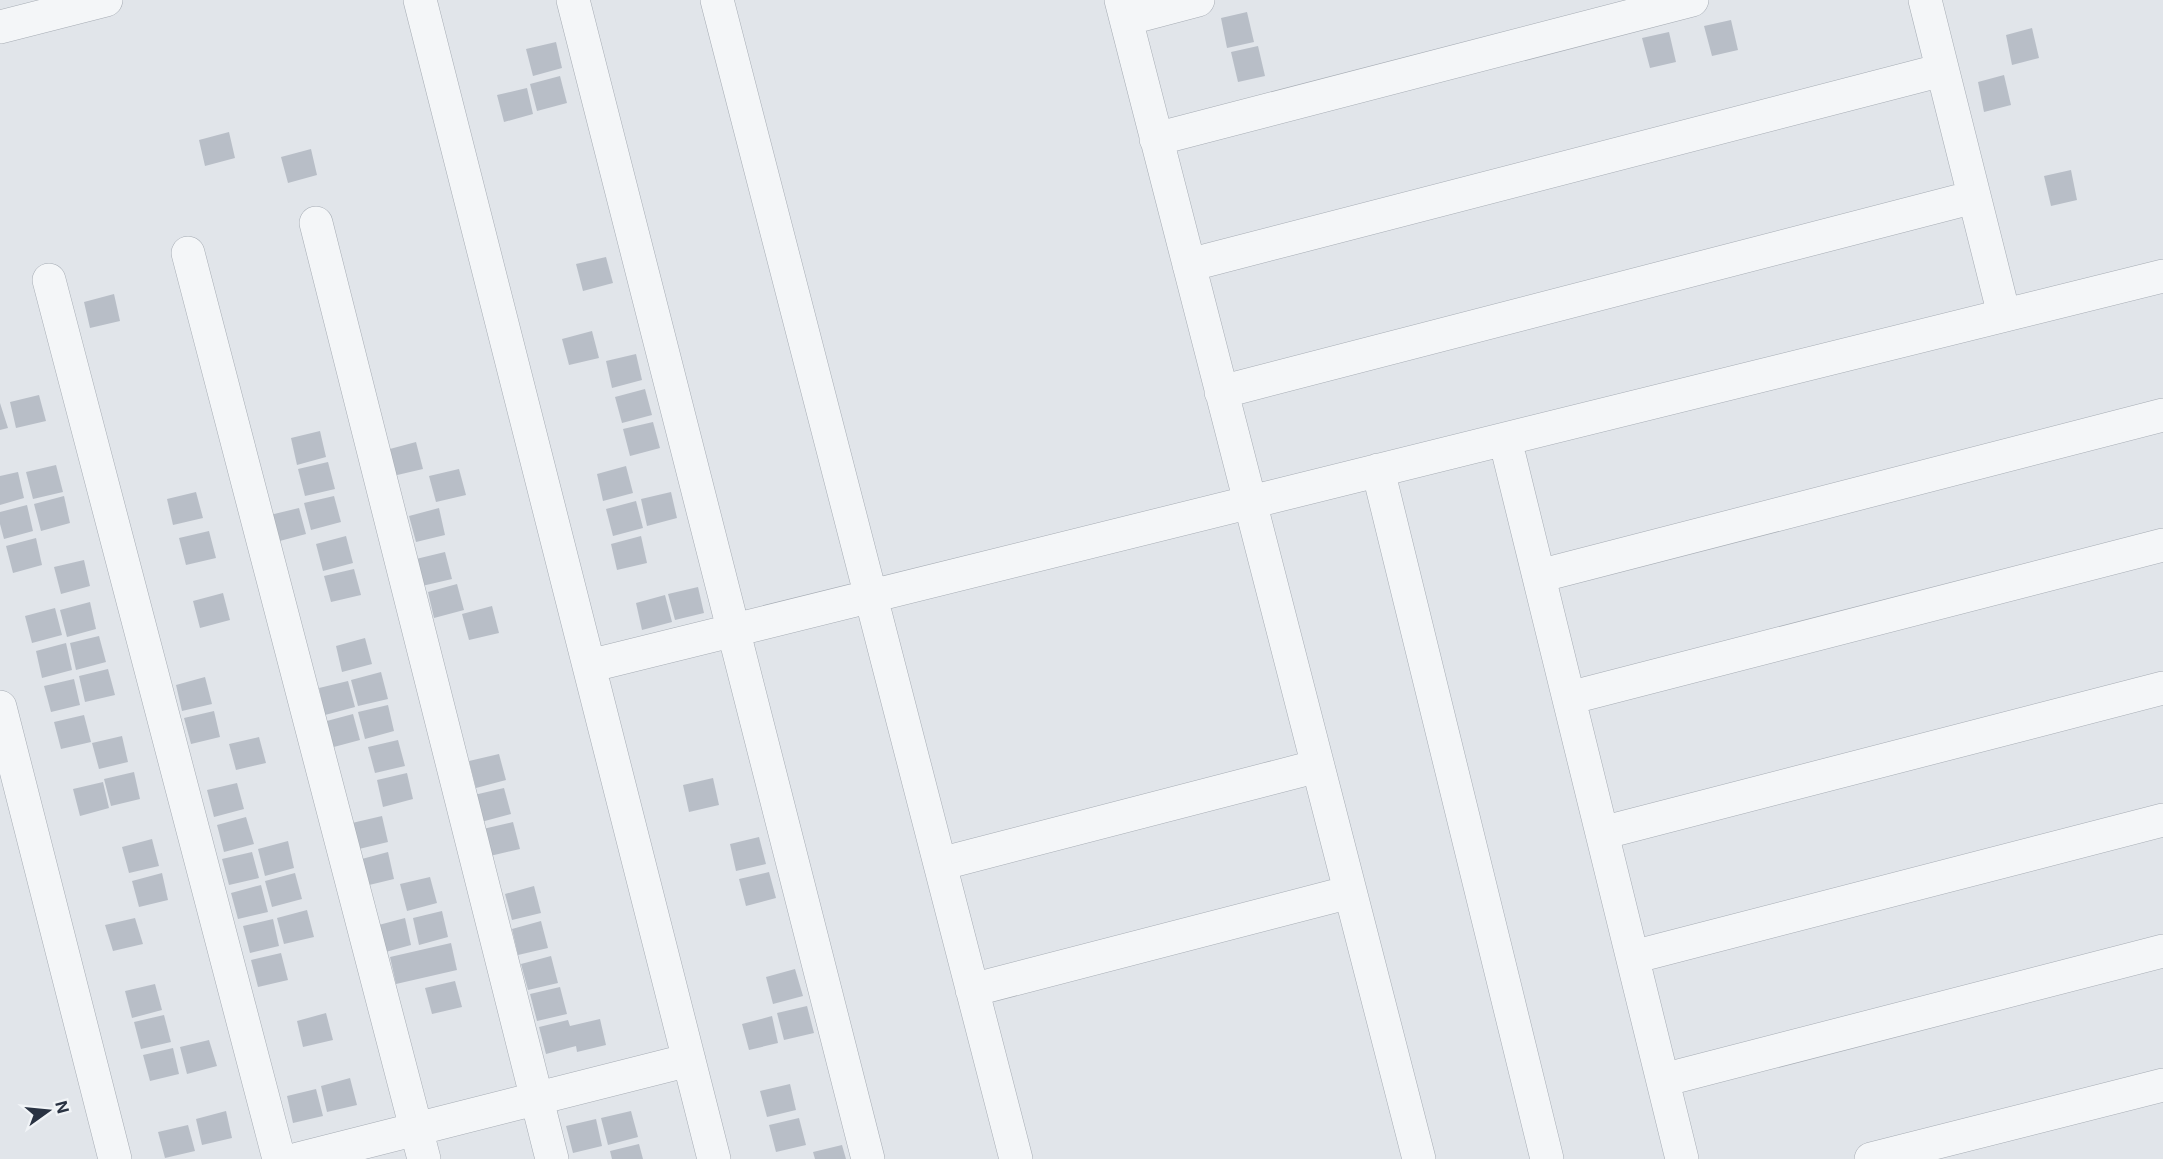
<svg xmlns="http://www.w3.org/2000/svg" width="2163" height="1159" viewBox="0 0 2163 1159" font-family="Inter,sans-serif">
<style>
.building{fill:#b8bec7}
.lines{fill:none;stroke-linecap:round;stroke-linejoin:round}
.street-casing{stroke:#a6acb4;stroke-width:34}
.street{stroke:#f4f6f8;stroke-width:33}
</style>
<rect width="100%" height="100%" fill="#e1e5ea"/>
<path class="building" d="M1247,12L1254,42L1227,48L1221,18Z
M1731,20L1738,50L1712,56L1704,26Z
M2032,28L2039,58L2012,65L2006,35Z
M1669,32L1676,62L1650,68L1642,38Z
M556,42L562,68L533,76L526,49Z
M1258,46L1265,76L1238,82L1231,52Z
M2004,75L2011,105L1984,112L1978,82Z
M560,76L567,103L537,111L530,84Z
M527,88L533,114L504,122L497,95Z
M229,132L235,158L205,166L199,140Z
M311,149L317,175L288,183L281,157Z
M2071,170L2077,200L2051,206L2044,176Z
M606,257L613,283L583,291L576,264Z
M114,294L120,321L90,328L84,302Z
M592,331L599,358L569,365L562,339Z
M636,354L642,380L612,388L606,361Z
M645,389L652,415L622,423L615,397Z
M39,395L46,421L16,428L10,402Z
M0,403L8,428L0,430Z
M653,422L660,448L630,456L623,429Z
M320,431L326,457L297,465L291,438Z
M416,442L423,469L393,476L386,450Z
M328,462L335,489L305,496L298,469Z
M56,465L63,492L33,499L26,472Z
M626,466L633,493L603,501L597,474Z
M459,469L466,495L436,502L429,476Z
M18,472L24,498L0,505V476Z
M196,492L203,518L173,525L167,499Z
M671,492L677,518L647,526L641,499Z
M64,496L70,523L41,531L34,504Z
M334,496L341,522L311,530L304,503Z
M636,501L643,528L613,536L606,509Z
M27,505L33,531L4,539L0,524V512Z
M299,508L306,534L276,542L270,515Z
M439,508L445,535L416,542L409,516Z
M209,531L216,558L186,565L179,538Z
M346,536L353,563L323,571L316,544Z
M641,536L647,563L617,570L611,544Z
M36,538L42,565L13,573L6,546Z
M445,552L452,579L422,586L416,559Z
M84,560L90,586L61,594L54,567Z
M354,569L361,595L331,602L324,576Z
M457,584L464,610L434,618L428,592Z
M698,587L704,613L675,620L668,594Z
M223,593L230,620L200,628L193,601Z
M665,595L672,622L642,630L636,603Z
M90,602L96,629L67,637L60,610Z
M492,606L499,633L469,640L462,614Z
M55,608L62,635L32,643L25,616Z
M99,636L106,662L76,670L70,643Z
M365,638L372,664L342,672L336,646Z
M66,643L72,670L42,678L36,651Z
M108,669L115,695L85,702L79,676Z
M381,672L388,699L358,706L351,680Z
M205,677L212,704L182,711L176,685Z
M74,679L80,705L51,712L44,686Z
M348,681L355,707L325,715L319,688Z
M388,705L394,731L365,739L358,712Z
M214,711L220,737L191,744L184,718Z
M353,714L360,740L330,748L323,722Z
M84,715L91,742L61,749L54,722Z
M122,736L128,762L99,769L92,743Z
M259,737L266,763L236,770L229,744Z
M398,740L405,766L375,773L368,747Z
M499,754L506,780L476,788L469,761Z
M134,772L140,799L111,806L104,779Z
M407,773L413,799L383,807L377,780Z
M713,778L719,805L689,812L683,785Z
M103,782L109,808L80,816L73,789Z
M237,783L244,809L214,817L207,790Z
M504,788L511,814L481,822L474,795Z
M382,816L388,842L359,849L352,823Z
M246,817L254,844L224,852L217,825Z
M513,822L520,849L490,856L483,829Z
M759,837L766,864L736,871L730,844Z
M152,839L159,866L129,873L122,847Z
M288,841L294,868L265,876L258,849Z
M252,852L259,878L229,885L222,859Z
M388,852L394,879L365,886L358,860Z
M769,872L776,898L746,906L739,879Z
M162,873L168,900L139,907L132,881Z
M295,873L302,899L272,907L265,881Z
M430,877L437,903L407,911L400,884Z
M261,885L268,912L238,919L231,893Z
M534,886L541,913L512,920L505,894Z
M307,910L314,937L284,944L277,918Z
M442,911L448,937L419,945L413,918Z
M135,918L143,944L113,951L105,925Z
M405,918L411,945L382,953L375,926Z
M273,919L279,946L250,953L243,926Z
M541,921L548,948L518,955L512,929Z
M451,943L457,970L396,984L390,957Z
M281,953L288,980L258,987L251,960Z
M551,956L558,983L528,990L521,964Z
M795,969L803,996L773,1004L766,977Z
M455,981L462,1007L432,1014L425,988Z
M155,984L162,1010L132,1018L125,991Z
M560,987L567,1014L537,1021L530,994Z
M807,1006L814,1033L784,1040L777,1013Z
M326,1013L333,1040L303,1047L297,1021Z
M164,1015L171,1042L141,1049L134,1022Z
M772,1016L778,1043L749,1050L742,1024Z
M600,1019L606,1045L577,1052L576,1046L546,1054L539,1027L568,1020L570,1026Z
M209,1040L217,1066L187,1074L180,1047Z
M173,1048L179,1074L150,1081L143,1055Z
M350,1078L357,1105L327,1112L321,1086Z
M790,1084L796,1110L767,1117L760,1091Z
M316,1089L323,1116L293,1123L287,1096Z
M226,1111L232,1138L202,1145L196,1119Z
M631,1111L638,1137L608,1145L601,1118Z
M799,1118L806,1145L776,1152L769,1125Z
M596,1119L602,1146L573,1153L566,1126Z
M188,1125L195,1151L165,1158L158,1132Z
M639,1144L643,1159H612L610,1151Z
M842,1145L846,1159H815L813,1152Z"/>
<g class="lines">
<g class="street-casing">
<path id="street" d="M420,0L714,1159
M573,0L868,1159
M717,0L1016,1159
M1121,0L1419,1159
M1925,0L2004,315
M1126,19L1198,0
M0,27L106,0
M1156,139L1692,0
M316,223L552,1159
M188,253L424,1159
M1189,265L1942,70
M49,280L279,1159
M1221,392L1974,197
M1505,439L1682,1159
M1378,470L1547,1159
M1539,576L2163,415
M589,666L2163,276
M1569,698L2163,545
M0,707L115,1159
M1602,833L2163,688
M940,864L1318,766
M1633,957L2163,820
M972,990L1350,892
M1663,1080L2163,951
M298,1159L689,1060
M1871,1159L2163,1085"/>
</g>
<use href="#street" class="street"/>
</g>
<g transform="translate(48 1111) rotate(75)" stroke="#f1f4f7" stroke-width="4.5" paint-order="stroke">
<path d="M0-4.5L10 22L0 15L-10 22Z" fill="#293242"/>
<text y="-9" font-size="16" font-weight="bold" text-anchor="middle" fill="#293242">N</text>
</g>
</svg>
